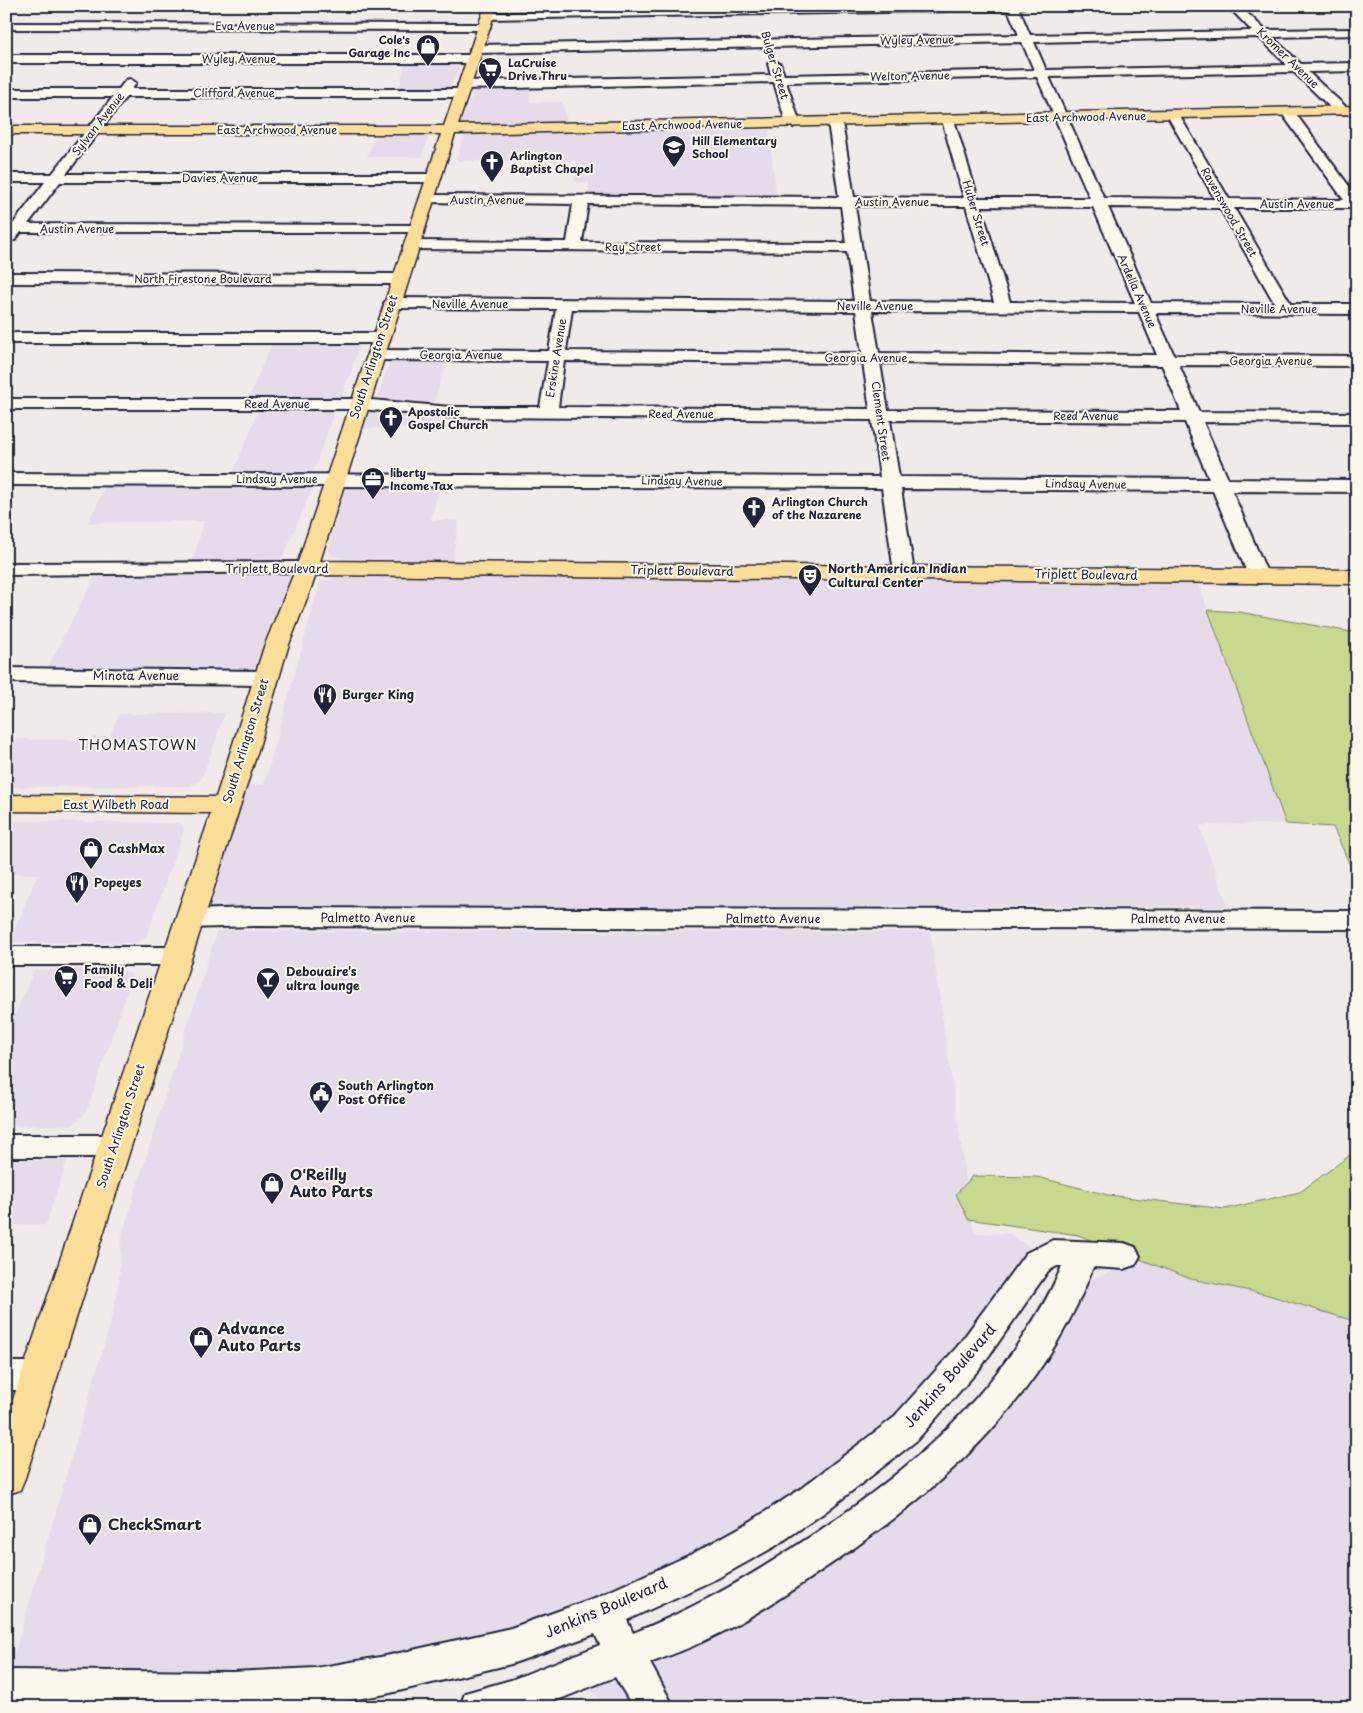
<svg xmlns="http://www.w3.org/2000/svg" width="1363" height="1713" viewBox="0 0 1363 1713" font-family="'Playpen Sans',sans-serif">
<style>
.built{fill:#e6dbea}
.green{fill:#c8d98d;stroke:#757e64}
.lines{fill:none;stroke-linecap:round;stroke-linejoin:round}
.minor-casing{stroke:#22223b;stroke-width:4}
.major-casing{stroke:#22223b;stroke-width:3}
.minor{fill:#fbf7ec;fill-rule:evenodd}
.major{fill:#fcde96;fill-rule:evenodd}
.labels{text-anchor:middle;stroke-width:4;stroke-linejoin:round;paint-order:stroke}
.far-street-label{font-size:11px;fill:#22223b;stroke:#fbf7ec}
.far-poi-label{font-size:11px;font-weight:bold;fill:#22223b;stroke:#fbf7ec;text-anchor:start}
.street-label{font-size:12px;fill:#22223b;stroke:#fbf7ec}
.poi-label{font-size:12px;font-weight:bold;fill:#22223b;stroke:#fbf7ec;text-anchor:start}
.neighbourhood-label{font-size:14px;letter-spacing:1px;fill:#22223b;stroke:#fbf7ec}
.near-poi-label{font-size:15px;font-weight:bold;fill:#22223b;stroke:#fbf7ec;text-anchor:start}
.near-street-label{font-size:15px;fill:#22223b;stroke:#fbf7ec}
</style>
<rect width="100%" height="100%" fill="#f1eaeb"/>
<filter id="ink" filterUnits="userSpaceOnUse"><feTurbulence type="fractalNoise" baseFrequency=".02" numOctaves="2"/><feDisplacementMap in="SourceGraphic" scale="10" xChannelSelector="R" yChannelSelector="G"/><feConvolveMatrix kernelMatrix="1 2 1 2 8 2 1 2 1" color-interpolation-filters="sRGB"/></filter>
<g filter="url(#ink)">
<path class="built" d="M406,60L463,61L449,92H398Z
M529,84L530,102H562L568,126H466L461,123L474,90L480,86Z
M580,130H769L776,197H588L589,182H574L576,161H456L464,136L468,134L580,132Z
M376,134H425L429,136L422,157H367Z
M273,340L361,343L341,399L248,400Z
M397,358H448L432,408L384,403L379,400L378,395L390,361Z
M260,405L334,406L335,410L314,470L307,473L233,474Z
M376,410L449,415L445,430L360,428L367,414Z
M108,481L308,483L312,490L280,564H192L204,521L88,523Z
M441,482L431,520H459L452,561L341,558L334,556L329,551L342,491L346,485Z
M307,568L266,678L43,676L99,569Z
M339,577L917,579L1198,583L1286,824L1199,825L1228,907L856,906L857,919H189L233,784L264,785L320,582Z
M225,713L204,773L201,779L190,786L6,787V739L92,740L93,737H109L119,714Z
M6,819L17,821L180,823L184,830L146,938L133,943L10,942L37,874H6Z
M217,931L930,932L974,1233L1011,1234L1030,1247L1007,1290L909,1412L713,1552L570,1614L340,1670L218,1672L211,1707H6V1683L113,1314L119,1278L122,1234Z
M122,969L132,975V978L87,1110L82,1117L72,1125L6,1126V1037L34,970Z
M6,1160H67L46,1225H6Z
M1146,1261L1191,1279L1265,1294L1357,1322V1707H607L586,1685L698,1646L873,1537L986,1437L1056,1345L1093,1278Z"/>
<path class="green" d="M1208,610L1239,612L1357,633V881L1333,827L1286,824Z
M1357,1150V1322L1265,1294L1191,1279L1078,1235L968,1219L956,1194L973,1176L1037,1177L1108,1195L1225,1209L1300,1192Z"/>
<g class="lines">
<g class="minor-casing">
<path id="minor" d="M830,6H1028L1019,9L1030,35L1252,31L1228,6H1240L1265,30L1357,29V35L1272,37L1301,64L1357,63V71L1308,72L1347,108L1348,111L1347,114H1337L1294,72L1049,77L1104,198L1215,199L1167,115L1173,111L1179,115L1229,199L1344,200L1281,112L1287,108L1292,109L1357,197V211L1351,208H1234L1291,304H1357V314L1155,313L1174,355L1357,356V366L1179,365L1199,412L1357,413V423L1203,422L1228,479L1357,480V492L1232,491L1269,577L1266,581L1259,583L1252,581L1249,577L1213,491L901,489L914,572L911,576L904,578L897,576L894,572L882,488L6,485V473L880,477L872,420L451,417L360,409H6V399H360L451,407H540L548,361L375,360L369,359L367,355L369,351L375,350L549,351L556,309L392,308L384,303L392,298L854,301L847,252L406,249L403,246L411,241L567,242L573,204L422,202L420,199L422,196L427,195L839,197L828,122L835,118L842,122L854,197L964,198L942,120L948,116L954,120L978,198H1090L1037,77L786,82L800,123L793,127L786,123L774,82L464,89L458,85L464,81L771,75L768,64L774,60L780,64L784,75L1034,70L1022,42L476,53L470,49L476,45L1019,35L1008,10L488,19L482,16L488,13ZM1259,37L1287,65L1046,70L1034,42ZM588,204L841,206L846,243L582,242ZM855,206H966L994,302L870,301ZM981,206L1093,207L1135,303L1010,302ZM1108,207L1220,208L1275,304L1151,303ZM572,309L856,311L862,353L566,351ZM872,311L1139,312L1157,355L879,353ZM564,361L863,363L870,409L558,407ZM880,363L1162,365L1181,411L888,410ZM890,420L1185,422L1209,479L899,477Z
M6,23L484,24L490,27L484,30L6,29Z
M6,55H473L479,59L473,63H6Z
M130,79L136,83L132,89H461L467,93L461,97H126L66,174H433L440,178L433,182H60L28,224L417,225L422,226L424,229L422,232H21L15,240L6,241V224H13L45,182H6V174H52L113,97H6V89H119L126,80Z
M6,273L399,274L407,279L399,284L6,283Z
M6,333H380L386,334L388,338L386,342L380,343H6Z
M307,562L314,564L317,568L314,572L6,575V563Z
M6,668L266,671L274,673L277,678L274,683L266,685L6,682Z
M254,908L1357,911V929L254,926L189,928L180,925L176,919L180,913L189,910Z
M6,947H177L186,950L190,956L186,962L177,965H6Z
M6,1135H115L126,1138L130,1146L126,1154L115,1157H6Z
M1053,1240L1124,1243L1135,1247L1140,1256L1135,1265L1124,1269L1093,1267C1043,1402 933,1497 816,1574C781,1598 745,1622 706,1640C688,1649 668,1656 650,1663L674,1707H633L615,1677L540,1707H460L465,1693L511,1680L600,1645L595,1634L511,1664L386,1694L316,1706L6,1707V1670L233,1672L316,1668L386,1656L511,1628L597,1597L692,1554L748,1523L799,1490L892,1419L957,1347L1026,1253ZM1057,1266H1062C1051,1293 1038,1314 1022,1338C964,1426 883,1490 796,1546C741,1582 693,1609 633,1633L627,1620L718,1578L774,1547L825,1512L916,1441L981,1367L1048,1271Z
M6,1362H40L52,1366L57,1376L52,1386L40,1390H6Z"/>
</g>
<g class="major-casing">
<path id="major" d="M485,6H497L458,125L1357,106V114L455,134L320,561L1357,570V584L316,575L288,647L259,747L25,1478L20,1490L6,1495V1420L211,813L6,811V795L216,797L264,647L296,568L441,134H6V126H444Z"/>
</g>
<use href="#minor" class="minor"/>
<use href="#major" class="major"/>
</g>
</g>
<defs>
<g id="shop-pin" transform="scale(1.25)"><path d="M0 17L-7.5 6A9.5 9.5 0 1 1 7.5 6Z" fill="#22223b" stroke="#fbf7ec"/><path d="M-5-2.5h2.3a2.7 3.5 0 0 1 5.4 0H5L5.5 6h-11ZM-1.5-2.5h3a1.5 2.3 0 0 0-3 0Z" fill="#fff"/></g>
<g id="supermarket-pin" transform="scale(1.25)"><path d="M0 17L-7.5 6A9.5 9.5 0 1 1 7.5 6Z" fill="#22223b" stroke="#fbf7ec"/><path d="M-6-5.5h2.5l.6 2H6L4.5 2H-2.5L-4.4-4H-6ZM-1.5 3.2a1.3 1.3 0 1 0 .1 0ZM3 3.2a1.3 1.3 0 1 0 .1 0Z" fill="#fff"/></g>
<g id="school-pin" transform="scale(1.25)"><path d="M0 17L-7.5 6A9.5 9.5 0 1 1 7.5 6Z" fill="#22223b" stroke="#fbf7ec"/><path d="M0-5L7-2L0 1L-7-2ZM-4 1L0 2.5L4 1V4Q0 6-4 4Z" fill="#fff"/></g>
<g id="church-pin" transform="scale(1.25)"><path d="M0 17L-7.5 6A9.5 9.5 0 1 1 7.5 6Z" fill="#22223b" stroke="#fbf7ec"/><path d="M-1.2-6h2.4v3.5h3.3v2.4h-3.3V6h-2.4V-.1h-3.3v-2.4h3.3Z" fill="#fff"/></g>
<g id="office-pin" transform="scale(1.25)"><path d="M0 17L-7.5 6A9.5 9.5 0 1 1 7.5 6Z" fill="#22223b" stroke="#fbf7ec"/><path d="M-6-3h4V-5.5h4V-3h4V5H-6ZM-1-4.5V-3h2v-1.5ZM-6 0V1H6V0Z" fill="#fff"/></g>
<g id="theatre-pin" transform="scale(1.25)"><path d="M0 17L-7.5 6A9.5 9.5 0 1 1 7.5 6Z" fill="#22223b" stroke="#fbf7ec"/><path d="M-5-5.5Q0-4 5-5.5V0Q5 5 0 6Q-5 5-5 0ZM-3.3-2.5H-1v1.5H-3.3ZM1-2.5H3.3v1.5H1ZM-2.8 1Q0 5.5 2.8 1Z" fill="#fff"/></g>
<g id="restaurant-pin" transform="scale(1.25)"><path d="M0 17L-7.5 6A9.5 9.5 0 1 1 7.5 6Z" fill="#22223b" stroke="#fbf7ec"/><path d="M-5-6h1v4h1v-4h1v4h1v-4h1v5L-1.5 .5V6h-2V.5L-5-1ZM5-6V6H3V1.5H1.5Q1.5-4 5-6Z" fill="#fff"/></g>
<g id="bar-pin" transform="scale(1.25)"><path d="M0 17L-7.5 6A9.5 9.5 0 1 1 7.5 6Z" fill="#22223b" stroke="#fbf7ec"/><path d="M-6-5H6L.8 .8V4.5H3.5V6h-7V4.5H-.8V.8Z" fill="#fff"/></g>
<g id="civic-pin" transform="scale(1.25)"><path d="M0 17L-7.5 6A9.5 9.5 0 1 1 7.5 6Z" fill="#22223b" stroke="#fbf7ec"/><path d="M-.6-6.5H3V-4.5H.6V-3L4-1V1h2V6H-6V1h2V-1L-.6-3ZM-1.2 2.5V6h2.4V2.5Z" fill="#fff"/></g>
</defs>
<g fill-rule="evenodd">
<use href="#shop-pin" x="428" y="46"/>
<use href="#supermarket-pin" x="490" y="69"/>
<use href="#school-pin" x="674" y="147"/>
<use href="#church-pin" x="492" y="162"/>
<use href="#church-pin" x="391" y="418"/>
<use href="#office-pin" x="373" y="479"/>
<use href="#church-pin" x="754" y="508"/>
<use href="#theatre-pin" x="810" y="576"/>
<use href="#restaurant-pin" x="325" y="695"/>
<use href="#shop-pin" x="91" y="849"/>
<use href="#restaurant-pin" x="77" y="883"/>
<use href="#supermarket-pin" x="66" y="977"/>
<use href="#bar-pin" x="268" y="979"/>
<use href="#civic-pin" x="321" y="1093"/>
<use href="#shop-pin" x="272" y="1184"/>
<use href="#shop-pin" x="201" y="1338"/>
<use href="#shop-pin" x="90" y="1525"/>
</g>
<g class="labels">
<g class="far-street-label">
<text x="245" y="30">Eva Avenue</text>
<text transform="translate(917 40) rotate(-1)" y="4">Wyley Avenue</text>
<text transform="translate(1288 58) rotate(44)" y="4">Kromer Avenue</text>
<text x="239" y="63">Wyley Avenue</text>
<text transform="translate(775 65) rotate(73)" y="4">Bulger Street</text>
<text transform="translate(910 76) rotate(-1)" y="4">Welton Avenue</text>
<text x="234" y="97">Clifford Avenue</text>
<text transform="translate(1086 117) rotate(-1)" y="4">East Archwood Avenue</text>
<text transform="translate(98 124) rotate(-52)" y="4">Sylvan Avenue</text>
<text transform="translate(682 125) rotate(-1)" y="4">East Archwood Avenue</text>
<text x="277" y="134">East Archwood Avenue</text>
<text x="220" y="182">Davies Avenue</text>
<text x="487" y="204">Austin Avenue</text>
<text x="892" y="206">Austin Avenue</text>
<text x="1297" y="208">Austin Avenue</text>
<text transform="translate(1229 212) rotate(60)" y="4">Ravenswood Street</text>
<text transform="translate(976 213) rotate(73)" y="4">Huber Street</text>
<text x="77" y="233">Austin Avenue</text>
<text x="633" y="251">Ray Street</text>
<text x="203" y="283">North Firestone Boulevard</text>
<text transform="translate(1137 291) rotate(66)" y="4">Ardella Avenue</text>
<text x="470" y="308">Neville Avenue</text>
<text x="875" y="310">Neville Avenue</text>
<text x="1279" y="313">Neville Avenue</text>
<text x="461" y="359">Georgia Avenue</text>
<text transform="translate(556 358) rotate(-81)" y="4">Erskine Avenue</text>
<text x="866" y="362">Georgia Avenue</text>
<text x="1271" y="365">Georgia Avenue</text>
<text x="277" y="408">Reed Avenue</text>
<text x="681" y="418">Reed Avenue</text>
<text x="1086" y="420">Reed Avenue</text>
<text transform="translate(881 421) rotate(82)" y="4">Clement Street</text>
<text x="277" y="483">Lindsay Avenue</text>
<text transform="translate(682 481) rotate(1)" y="4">Lindsay Avenue</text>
<text transform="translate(1086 484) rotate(1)" y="4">Lindsay Avenue</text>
</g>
<g class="far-poi-label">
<text x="410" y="44" text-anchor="end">Cole's<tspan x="410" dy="13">Garage Inc</tspan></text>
<text x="508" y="67">LaCruise<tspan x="508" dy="13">Drive Thru</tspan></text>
<text x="692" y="145">Hill Elementary<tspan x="692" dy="13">School</tspan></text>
<text x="510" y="160">Arlington<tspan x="510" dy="13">Baptist Chapel</tspan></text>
<text x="408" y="416">Apostolic<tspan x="408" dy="13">Gospel Church</tspan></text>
<text x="390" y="477">liberty<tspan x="390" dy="13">Income Tax</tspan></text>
<text x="772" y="506">Arlington Church<tspan x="772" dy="13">of the Nazarene</tspan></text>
</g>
<g class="street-label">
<text transform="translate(374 357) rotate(-72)" y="4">South Arlington Street</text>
<text x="277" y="573">Triplett Boulevard</text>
<text transform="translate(682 571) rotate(1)" y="4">Triplett Boulevard</text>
<text transform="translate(1086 575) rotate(1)" y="4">Triplett Boulevard</text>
<text x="136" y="680">Minota Avenue</text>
<text transform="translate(246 741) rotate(-73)" y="4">South Arlington Street</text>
<text x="116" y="809">East Wilbeth Road</text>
<text x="368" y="922">Palmetto Avenue</text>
<text x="773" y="923">Palmetto Avenue</text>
<text x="1178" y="923">Palmetto Avenue</text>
<text transform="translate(121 1126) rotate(-72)" y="4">South Arlington Street</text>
</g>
<g class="poi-label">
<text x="828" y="573">North American Indian<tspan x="828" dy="14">Cultural Center</tspan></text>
<text x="342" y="699">Burger King</text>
<text x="108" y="853">CashMax</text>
<text x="94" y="887">Popeyes</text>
<text x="84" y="974">Family<tspan x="84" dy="14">Food &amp; Deli</tspan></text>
<text x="286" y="976">Debouaire's<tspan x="286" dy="14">ultra lounge</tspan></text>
<text x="338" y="1090">South Arlington<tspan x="338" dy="14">Post Office</tspan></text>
</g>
<g class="neighbourhood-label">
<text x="138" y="750">THOMASTOWN</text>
</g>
<g class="near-poi-label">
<text x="290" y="1180">O'Reilly<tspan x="290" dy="17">Auto Parts</tspan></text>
<text x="218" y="1334">Advance<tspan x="218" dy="17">Auto Parts</tspan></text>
<text x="108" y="1530">CheckSmart</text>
</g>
<g class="near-street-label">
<text transform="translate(950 1376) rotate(-49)" y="5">Jenkins Boulevard</text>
<text transform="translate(606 1608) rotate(-23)" y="5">Jenkins Boulevard</text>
</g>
</g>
<rect width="1363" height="1713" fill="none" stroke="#fbf7ec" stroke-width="25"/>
<rect x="12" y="12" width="1338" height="1688" fill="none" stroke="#22223b" stroke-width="2" filter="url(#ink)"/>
</svg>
